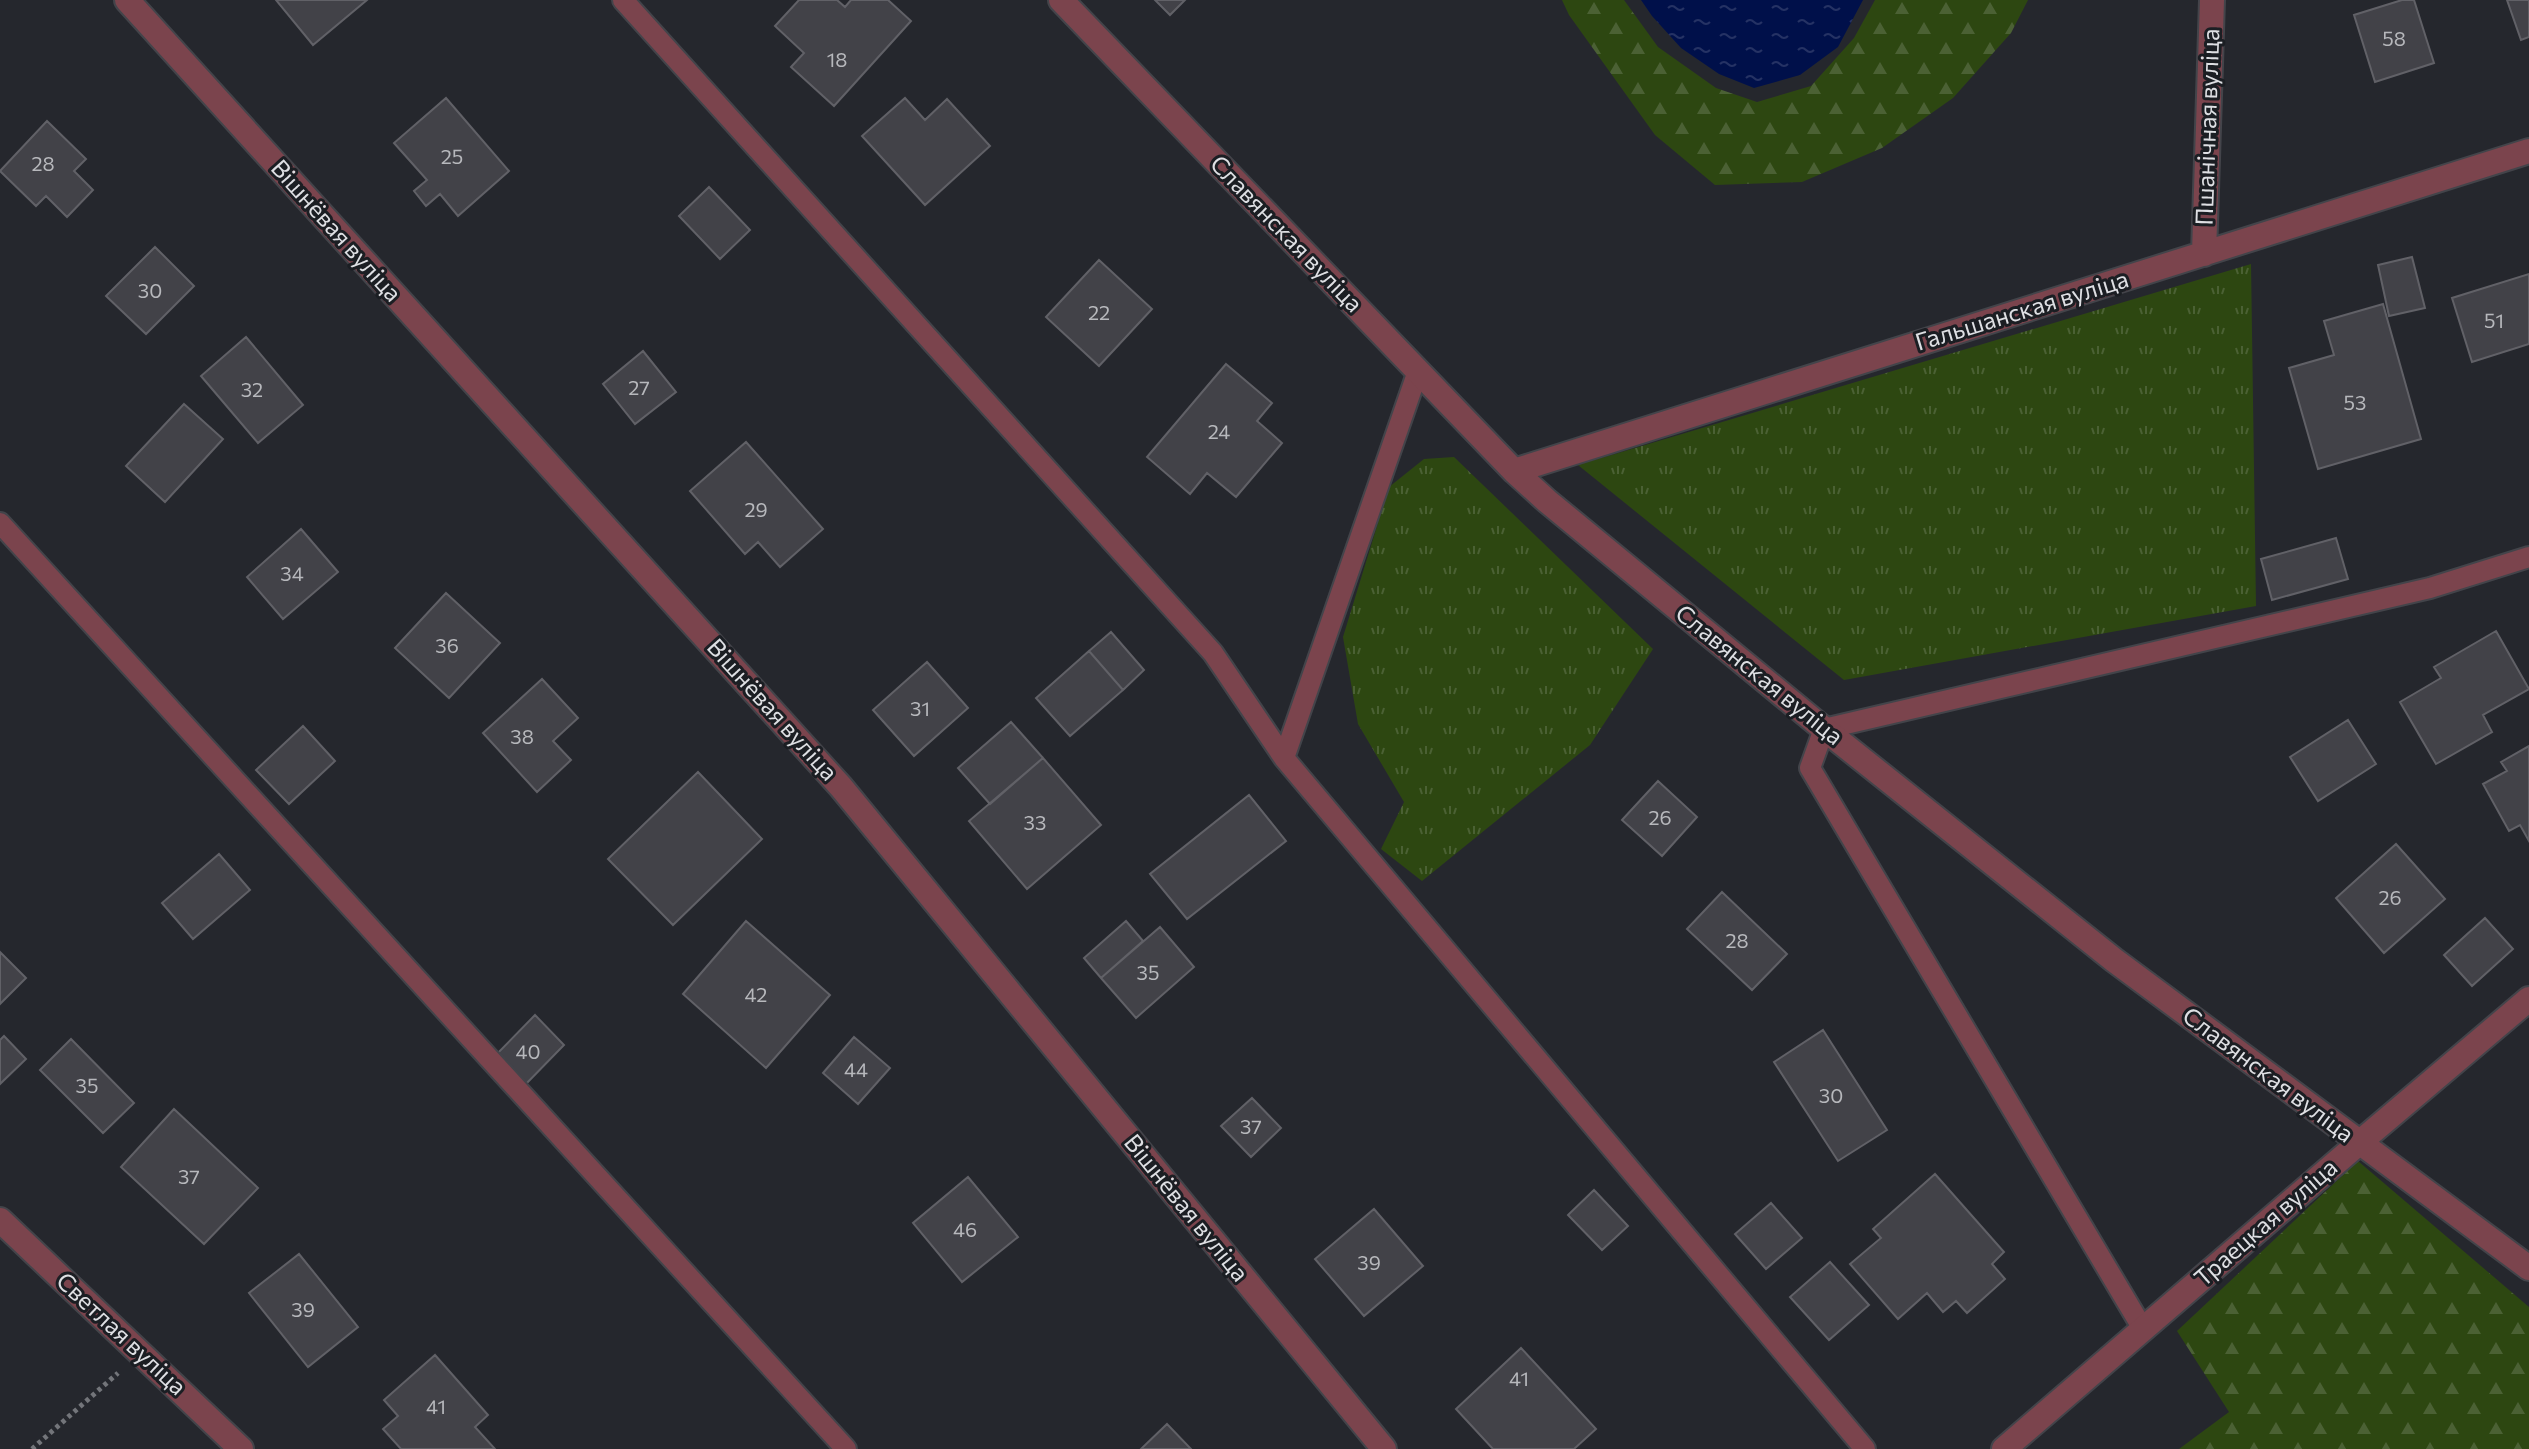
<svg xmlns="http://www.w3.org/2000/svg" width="2529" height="1449" viewBox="0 0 2529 1449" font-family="Commissioner,sans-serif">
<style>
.grass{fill:url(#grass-tufts)}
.forest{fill:url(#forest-firs)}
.water{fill:url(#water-ripples)}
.building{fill:#424248;stroke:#616167;stroke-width:2}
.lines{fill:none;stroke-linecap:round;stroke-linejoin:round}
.service-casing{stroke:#43444a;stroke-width:24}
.minor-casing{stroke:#43444a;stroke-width:28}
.path{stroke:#73757a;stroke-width:5;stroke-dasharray:4 4;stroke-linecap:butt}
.service{stroke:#7b444d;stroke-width:20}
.minor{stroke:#7b444d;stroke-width:24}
.labels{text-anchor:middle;stroke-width:6;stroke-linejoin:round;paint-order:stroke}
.number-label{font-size:20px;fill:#b7b8bc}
.street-label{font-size:24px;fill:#dedfe3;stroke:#1b1e23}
</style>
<defs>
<pattern id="grass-tufts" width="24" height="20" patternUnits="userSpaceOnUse" patternTransform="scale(2)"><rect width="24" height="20" fill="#2d4711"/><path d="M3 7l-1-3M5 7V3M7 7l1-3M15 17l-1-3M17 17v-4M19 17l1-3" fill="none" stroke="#4b6134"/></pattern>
<pattern id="forest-firs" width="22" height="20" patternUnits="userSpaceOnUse" patternTransform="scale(2)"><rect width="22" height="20" fill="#2d4711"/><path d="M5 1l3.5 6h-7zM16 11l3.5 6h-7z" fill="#4b6134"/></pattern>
<pattern id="water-ripples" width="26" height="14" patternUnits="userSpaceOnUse" patternTransform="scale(2)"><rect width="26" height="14" fill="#00104a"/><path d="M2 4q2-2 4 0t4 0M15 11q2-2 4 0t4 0" fill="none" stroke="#253264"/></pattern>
</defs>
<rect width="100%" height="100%" fill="#25272d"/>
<path class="grass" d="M2251,264L2256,606L1844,680L1578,465Z
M1454,457L1653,649L1590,745L1422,881L1381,849L1404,802L1358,724L1343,637L1389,487L1424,459Z"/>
<path class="forest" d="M1562,0H1624L1658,47L1716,88L1757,102L1811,86L1854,38L1875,0H2028L2011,33L1953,98L1882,148L1802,182L1715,185L1655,135L1569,15Z
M2358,1161L2529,1307V1449H2179L2229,1412L2177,1331Z"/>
<path class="water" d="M1641,0H1863L1838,47L1800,75L1754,88L1719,74L1681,48L1652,16Z"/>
<path class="building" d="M276,0H367L313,45Z
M799,0H837L845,7L851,0H888L911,21L834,106L791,67L804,53L775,26Z
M1155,0H1185L1170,15Z
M2402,0H2414L2434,63L2375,82L2354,15Z
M2507,0H2529V37L2521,40Z
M446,98L509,171L458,216L440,194L426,206L414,191L427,180L394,143Z
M905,98L925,120L947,99L990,146L925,205L862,136Z
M47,121L86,159L74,171L93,190L67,217L46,196L36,206L0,171Z
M709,187L750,230L720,259L679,216Z
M155,247L194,286L146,334L106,296Z
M2412,257L2425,308L2389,316L2378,265Z
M1099,260L1152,309L1099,366L1046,317Z
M2529,274V344L2472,362L2452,298Z
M2383,304L2421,439L2318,469L2289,368L2334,355L2324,321Z
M246,337L303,405L258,443L201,376Z
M643,351L676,392L635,424L603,384Z
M1226,364L1272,403L1257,421L1282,443L1236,497L1207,473L1190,494L1147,457Z
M184,404L223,439L165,502L126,466Z
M746,442L823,529L780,567L758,542L745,554L690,491Z
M301,529L338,572L283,619L247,577Z
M2336,538L2348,579L2272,600L2261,559Z
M446,593L500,643L449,698L395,648Z
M2496,631L2529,689L2483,715L2492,732L2436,764L2400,702L2441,678L2434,667Z
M1111,632L1144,670L1123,690L1089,651Z
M1089,651L1123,690L1070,736L1036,698Z
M927,662L968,708L914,756L873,710Z
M542,679L578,718L553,741L571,760L537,792L483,733Z
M2348,720L2376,764L2318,801L2290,757Z
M1011,722L1043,758L990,804L958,768Z
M303,726L335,761L289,804L256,770Z
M2529,746V841L2520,825L2509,831L2483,784L2507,771L2501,762Z
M1043,758L1101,825L1027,889L969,821Z
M698,772L762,839L673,925L608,859Z
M1658,781L1697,817L1662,856L1622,820Z
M1249,795L1286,841L1187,919L1150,874Z
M2396,844L2445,899L2384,953L2336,898Z
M219,854L250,890L193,939L162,903Z
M1722,892L1787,954L1752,990L1687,929Z
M2485,918L2513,949L2472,986L2444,955Z
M746,921L830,995L766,1068L683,994Z
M1126,921L1143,941L1101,978L1084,958Z
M1160,927L1194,967L1136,1018L1101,978Z
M0,952L26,978L0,1004Z
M535,1015L564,1045L521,1089L491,1060Z
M1823,1030L1887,1130L1838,1161L1774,1062Z
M4,1036L26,1059L0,1084V1040Z
M854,1037L890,1068L858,1104L823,1073Z
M71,1039L134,1103L103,1133L40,1070Z
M1252,1098L1281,1128L1251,1157L1221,1126Z
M174,1109L258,1188L204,1244L121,1167Z
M1935,1174L2004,1252L1992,1264L2005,1279L1967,1313L1956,1301L1943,1312L1927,1293L1898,1319L1850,1264L1881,1238L1873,1229Z
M968,1177L1018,1237L962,1282L913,1223Z
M1594,1190L1628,1226L1602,1250L1568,1215Z
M1771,1203L1802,1238L1766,1269L1735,1234Z
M1374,1209L1423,1266L1364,1316L1315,1259Z
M299,1254L358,1327L308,1367L249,1293Z
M1830,1262L1869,1305L1829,1340L1790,1297Z
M1521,1348L1596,1429L1574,1449H1493L1456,1409Z
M435,1355L488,1415L475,1427L495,1449H401L383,1429L398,1416L384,1400Z
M1167,1424L1191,1449H1141Z"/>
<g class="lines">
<g class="service-casing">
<path id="service" d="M623,0L1213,653L1284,758L1865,1449
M0,523L846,1449
M1284,758L1418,371
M2143,1329L1810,768L1824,729L2430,588L2529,557"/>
</g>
<g class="minor-casing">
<path id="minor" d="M127,0L841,787L1384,1449
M1061,0L1514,471L1547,501L1824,729L2114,960L2529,1268
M2204,254L2212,0
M1514,471L2529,151
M0,1220L241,1449
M2004,1449L2359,1143L2529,999"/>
</g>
<path class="path" d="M32,1449L118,1373"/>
<use href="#service" class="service"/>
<use href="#minor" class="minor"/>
</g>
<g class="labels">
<g class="number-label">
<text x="2394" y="46">58</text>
<text x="837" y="67">18</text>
<text x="452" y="164">25</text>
<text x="43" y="171">28</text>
<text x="150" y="298">30</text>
<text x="1099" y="320">22</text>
<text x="2494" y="328">51</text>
<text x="639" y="395">27</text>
<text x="252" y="397">32</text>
<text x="2355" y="410">53</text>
<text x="1219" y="439">24</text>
<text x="756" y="517">29</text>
<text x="292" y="581">34</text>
<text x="447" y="653">36</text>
<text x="920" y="716">31</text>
<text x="522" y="744">38</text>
<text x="1660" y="825">26</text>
<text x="1035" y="830">33</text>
<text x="2390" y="905">26</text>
<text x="1737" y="948">28</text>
<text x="1148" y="980">35</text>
<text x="756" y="1002">42</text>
<text x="528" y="1059">40</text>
<text x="856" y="1077">44</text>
<text x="87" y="1093">35</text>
<text x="1831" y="1103">30</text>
<text x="1251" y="1134">37</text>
<text x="189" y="1184">37</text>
<text x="965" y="1237">46</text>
<text x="1369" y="1270">39</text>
<text x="303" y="1317">39</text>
<text x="1519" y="1386">41</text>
<text x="436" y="1414">41</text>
</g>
<g class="street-label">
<text transform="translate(2208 127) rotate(-88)" y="8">Пшанічная вуліца</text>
<text transform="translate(336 231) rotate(48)" y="8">Вішнёвая вуліца</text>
<text transform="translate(1286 234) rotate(46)" y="8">Славянская вуліца</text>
<text transform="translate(2022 311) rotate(-17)" y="8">Гальшанская вуліца</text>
<text transform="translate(1759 675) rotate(39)" y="8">Славянская вуліца</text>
<text transform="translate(772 710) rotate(48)" y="8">Вішнёвая вуліца</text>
<text transform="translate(2268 1075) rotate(37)" y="8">Славянская вуліца</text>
<text transform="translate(1186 1208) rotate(51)" y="8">Вішнёвая вуліца</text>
<text transform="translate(2266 1223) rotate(-41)" y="8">Траецкая вуліца</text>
<text transform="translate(121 1334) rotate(43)" y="8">Светлая вуліца</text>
</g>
</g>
</svg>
